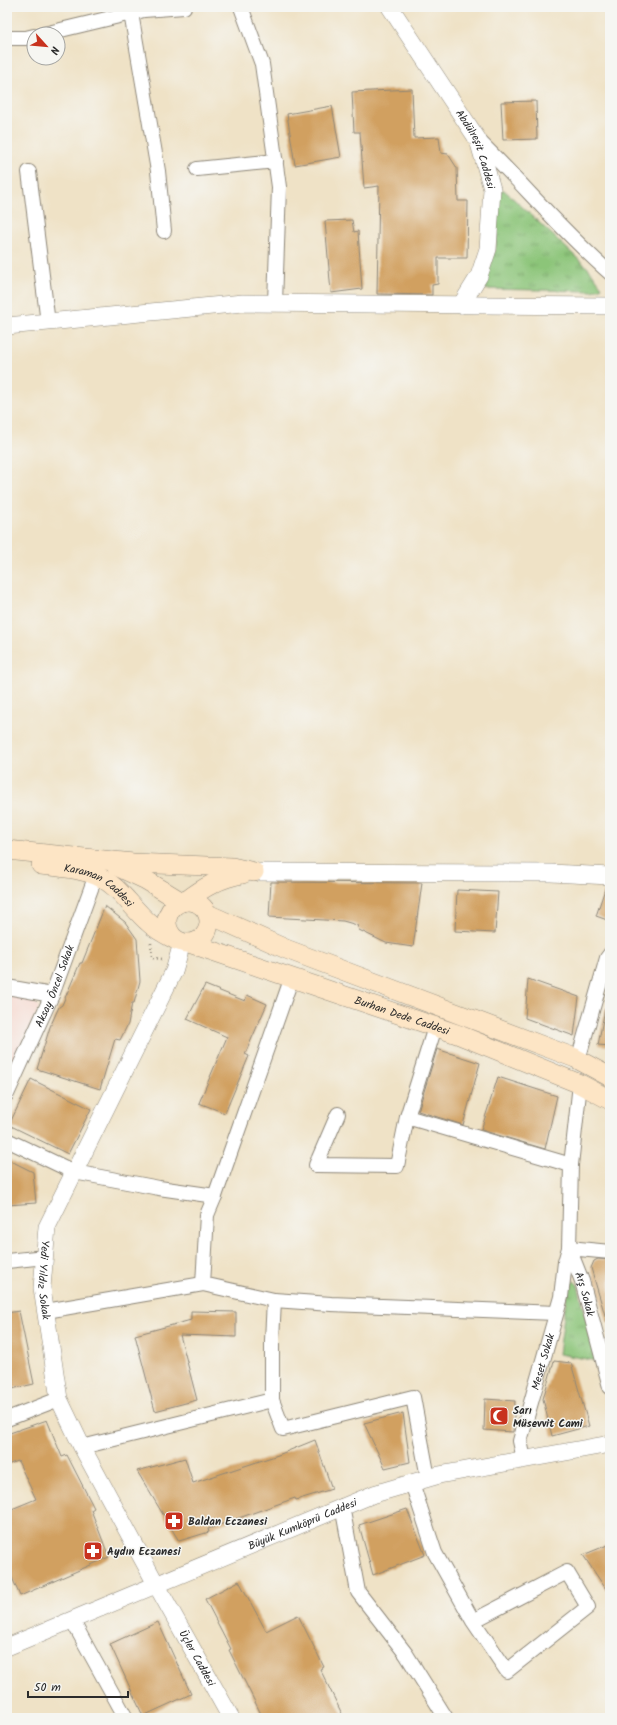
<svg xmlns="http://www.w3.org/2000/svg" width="617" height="1725" viewBox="0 0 617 1725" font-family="Kalam,sans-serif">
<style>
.built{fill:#f7d1c7}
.grass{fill:url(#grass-tufts);stroke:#5c7852}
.building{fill:#d1a060}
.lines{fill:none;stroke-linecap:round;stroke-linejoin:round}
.minor-casing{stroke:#8d8678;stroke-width:16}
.tertiary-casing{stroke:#8d8678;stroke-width:18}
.secondary-casing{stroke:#8d8678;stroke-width:20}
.path{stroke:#8d8678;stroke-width:2.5;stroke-dasharray:1 3;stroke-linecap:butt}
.minor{stroke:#fff;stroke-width:14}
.tertiary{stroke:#fff;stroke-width:17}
.secondary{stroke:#fde5c5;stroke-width:19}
.labels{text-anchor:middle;stroke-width:3;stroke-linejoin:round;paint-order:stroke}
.street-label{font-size:11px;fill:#2b2b2b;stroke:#f6f6f2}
.poi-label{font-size:11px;font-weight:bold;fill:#2b2b2b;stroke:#f6f6f2;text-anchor:start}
</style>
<defs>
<pattern id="grass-tufts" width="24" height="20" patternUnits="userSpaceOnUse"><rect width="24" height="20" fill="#8cc579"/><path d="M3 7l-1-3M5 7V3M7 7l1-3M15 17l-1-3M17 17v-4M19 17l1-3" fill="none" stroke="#73a063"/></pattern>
</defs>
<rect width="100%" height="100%" fill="#f6f6f2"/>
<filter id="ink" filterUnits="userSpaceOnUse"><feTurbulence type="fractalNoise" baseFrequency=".025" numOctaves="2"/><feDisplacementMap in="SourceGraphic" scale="8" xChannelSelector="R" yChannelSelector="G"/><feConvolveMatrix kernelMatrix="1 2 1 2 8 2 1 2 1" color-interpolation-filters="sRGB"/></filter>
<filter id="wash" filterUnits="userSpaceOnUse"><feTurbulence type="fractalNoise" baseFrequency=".012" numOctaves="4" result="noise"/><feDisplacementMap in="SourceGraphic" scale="16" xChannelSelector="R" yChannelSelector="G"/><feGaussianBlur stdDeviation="0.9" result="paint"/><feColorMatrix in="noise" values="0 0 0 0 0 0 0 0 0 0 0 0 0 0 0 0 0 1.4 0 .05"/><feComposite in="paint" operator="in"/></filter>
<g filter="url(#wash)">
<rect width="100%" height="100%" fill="#efe2c6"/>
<path class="built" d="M7,994L33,1000L39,1007L7,1076Z"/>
<path class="grass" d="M504,190L589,269L602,287L593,291L484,289L496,245L497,193Z
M574,1281L578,1285L597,1361L559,1354L568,1284Z"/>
<g id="blocks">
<path class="building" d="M412,89L414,138L439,137L441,153L448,154L457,168L458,201H468L467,258H438V284L432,285V295L377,294L379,186L364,188L360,132H354L352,92Z
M536,101L537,139L503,140L501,102Z
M332,106L341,157L295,165L287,114Z
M352,220L354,232L358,231L362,289L331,293L325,221Z
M271,882L422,883L413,947L386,943L359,930L357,925L343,921L269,917Z
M606,886H610V921L596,916Z
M457,890L498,892L495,933L455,931Z
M105,906L125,922L137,939L140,981L134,1003H132L128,1024L120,1040L115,1039L100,1089L37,1069L50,1027L59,1007L62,1005L80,963H82Z
M528,979L579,997L574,1036L525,1018Z
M205,985L245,1001L247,995L267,1004L245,1054L249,1056L225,1113L199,1103L227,1037L187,1019Z
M605,1009L610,1010V1046L598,1045Z
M437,1049L480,1063L463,1125L418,1111Z
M498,1077L557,1096L545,1149L481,1130Z
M31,1079L91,1109L68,1154L9,1125Z
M7,1159L33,1172L36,1203L7,1205Z
M598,1259L610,1260V1322H607L591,1268L594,1261Z
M19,1311L34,1384L7,1390V1313Z
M191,1311L236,1312V1337L180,1335L197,1400L155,1411L135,1335L191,1320Z
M554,1361L571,1363L589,1426L552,1436L543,1399Z
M485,1399L515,1401L513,1432L484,1430Z
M403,1413L410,1462L385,1468L364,1423Z
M47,1420L62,1457L67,1455L94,1508L91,1510L109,1557L20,1596L7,1566V1511L36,1499L18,1461L7,1465V1434Z
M315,1440L332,1489L296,1500L295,1498L208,1529L209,1532L179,1541L137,1471L185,1458L193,1483L278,1455Z
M407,1509L425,1555L373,1575L359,1525Z
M610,1544V1595L583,1555Z
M239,1581L266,1631L298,1615L324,1667L320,1669L344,1718H263L229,1650L231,1649L205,1599Z
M158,1622L191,1694L143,1716L110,1644Z"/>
</g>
</g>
<g filter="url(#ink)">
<use href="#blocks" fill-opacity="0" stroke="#8d8678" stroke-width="1"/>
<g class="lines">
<g class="minor-casing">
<g id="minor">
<path d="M241,7L262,64L279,187L275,303"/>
<path d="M131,13L158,171L164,231"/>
<path d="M44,34L144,10L184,7"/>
<path d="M7,38H26L34,36"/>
<path d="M478,140C523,184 563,232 610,273"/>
<path d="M197,169L276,161"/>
<path d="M29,172L48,323"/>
<path d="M7,987L52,995"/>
<path d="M578,1060L607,958L610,954"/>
<path id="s1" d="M7,1094L52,995L96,875"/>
<path d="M338,1114L316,1165L397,1166L407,1117L435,1027"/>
<path d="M407,1117L571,1165"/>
<path d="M7,1140L74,1172L159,1188L215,1196"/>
<path id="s2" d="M610,1252L569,1248L582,1281L610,1387"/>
<path d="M7,1261L45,1257"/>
<path d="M203,1284L207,1215L215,1196L292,977"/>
<path d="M46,1311L203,1284L274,1300L331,1304L556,1313"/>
<path d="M272,1400V1340L274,1300"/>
<path d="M7,1419L59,1399"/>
<path d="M82,1447L272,1400L283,1429L413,1397L428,1478"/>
<path id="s3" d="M524,1459L520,1441L561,1297L565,1262L569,1248L571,1165L580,1084"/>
<path d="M412,1483L435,1553L473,1621L507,1671L588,1607L567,1572L473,1621"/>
<path d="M342,1506L358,1592L406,1654L446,1718"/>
<path d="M72,1620L126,1718"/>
</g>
</g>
<g class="tertiary-casing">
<g id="tertiary">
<path id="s4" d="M390,7L478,140L492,189L488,249L479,276L461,305"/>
<path d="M7,326L243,303L610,306"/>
<path d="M254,872L551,873L610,876"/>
<path id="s5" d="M182,943L174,971L47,1227L42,1288L59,1399L82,1447L156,1584L231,1718"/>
<path id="s6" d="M7,1647L374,1494L439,1475L610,1444"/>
</g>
</g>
<g class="secondary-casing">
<g id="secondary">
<path d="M7,850L133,863L232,867L254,872"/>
<path id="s7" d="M41,865C58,867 79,868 95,875C118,884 130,906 148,922C156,930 166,935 176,940"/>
<path d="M116,866L146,880L182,902"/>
<circle cx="188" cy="922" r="21"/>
<path d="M186,901C204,887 220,878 243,874"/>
<path d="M208,914L286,949L575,1058L610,1077"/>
<path id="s8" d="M189,943L457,1034L580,1084L610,1100"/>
</g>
</g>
<path class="path" d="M151,943L152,958L163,959"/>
<use href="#minor" class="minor"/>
<use href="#tertiary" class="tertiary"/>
<use href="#secondary" class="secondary"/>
</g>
</g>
<defs>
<g id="mosque-square" transform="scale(1)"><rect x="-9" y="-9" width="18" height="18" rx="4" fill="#c8321e" stroke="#f6f6f2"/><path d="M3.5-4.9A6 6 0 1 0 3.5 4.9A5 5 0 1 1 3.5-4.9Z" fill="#fff"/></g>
<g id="pharmacy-square" transform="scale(1)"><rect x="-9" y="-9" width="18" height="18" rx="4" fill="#c8321e" stroke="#f6f6f2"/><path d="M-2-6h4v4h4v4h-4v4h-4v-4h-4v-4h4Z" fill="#fff"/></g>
</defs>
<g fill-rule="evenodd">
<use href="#mosque-square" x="499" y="1416"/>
<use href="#pharmacy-square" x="174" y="1521"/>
<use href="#pharmacy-square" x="93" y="1551"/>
</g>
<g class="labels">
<g class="street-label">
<text dy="4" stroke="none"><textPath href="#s4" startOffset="167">Abdülreşit Caddesi</textPath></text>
<text dy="4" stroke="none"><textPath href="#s7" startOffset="63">Karaman Caddesi</textPath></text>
<text dy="4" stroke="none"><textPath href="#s1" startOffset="118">Aksay Öncel Sokak</textPath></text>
<text dy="4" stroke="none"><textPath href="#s8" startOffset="225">Burhan Dede Caddesi</textPath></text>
<text dy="4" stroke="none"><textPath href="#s5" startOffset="368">Yedi Yıldız Sokak</textPath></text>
<text dy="4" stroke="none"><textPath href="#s2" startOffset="90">Arş Sokak</textPath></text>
<text dy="4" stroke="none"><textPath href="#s3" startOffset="101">Meset Sokak</textPath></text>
<text dy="4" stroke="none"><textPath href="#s6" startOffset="320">Büyük Kumköprü Caddesi</textPath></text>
<text dy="4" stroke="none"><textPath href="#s5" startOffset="782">Üçler Caddesi</textPath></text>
</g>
<g class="poi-label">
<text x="513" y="1414">Sarı<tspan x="513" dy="13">Müsevvit Cami</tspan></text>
<text x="188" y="1525">Baldan Eczanesi</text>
<text x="107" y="1555">Aydın Eczanesi</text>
</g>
</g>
<rect width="617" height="1725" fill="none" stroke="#f6f6f2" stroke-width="24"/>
<g transform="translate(46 46) rotate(117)"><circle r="19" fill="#f6f6f2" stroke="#a5a5a2"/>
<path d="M0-3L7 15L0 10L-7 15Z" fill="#c8321e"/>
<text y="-6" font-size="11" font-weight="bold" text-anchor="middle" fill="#2b2b2b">N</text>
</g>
<path d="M28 1691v6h100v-6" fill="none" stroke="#2b2b2b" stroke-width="2"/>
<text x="34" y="1691" font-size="12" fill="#2b2b2b" stroke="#f6f6f2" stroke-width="3" paint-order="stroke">50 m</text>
</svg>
